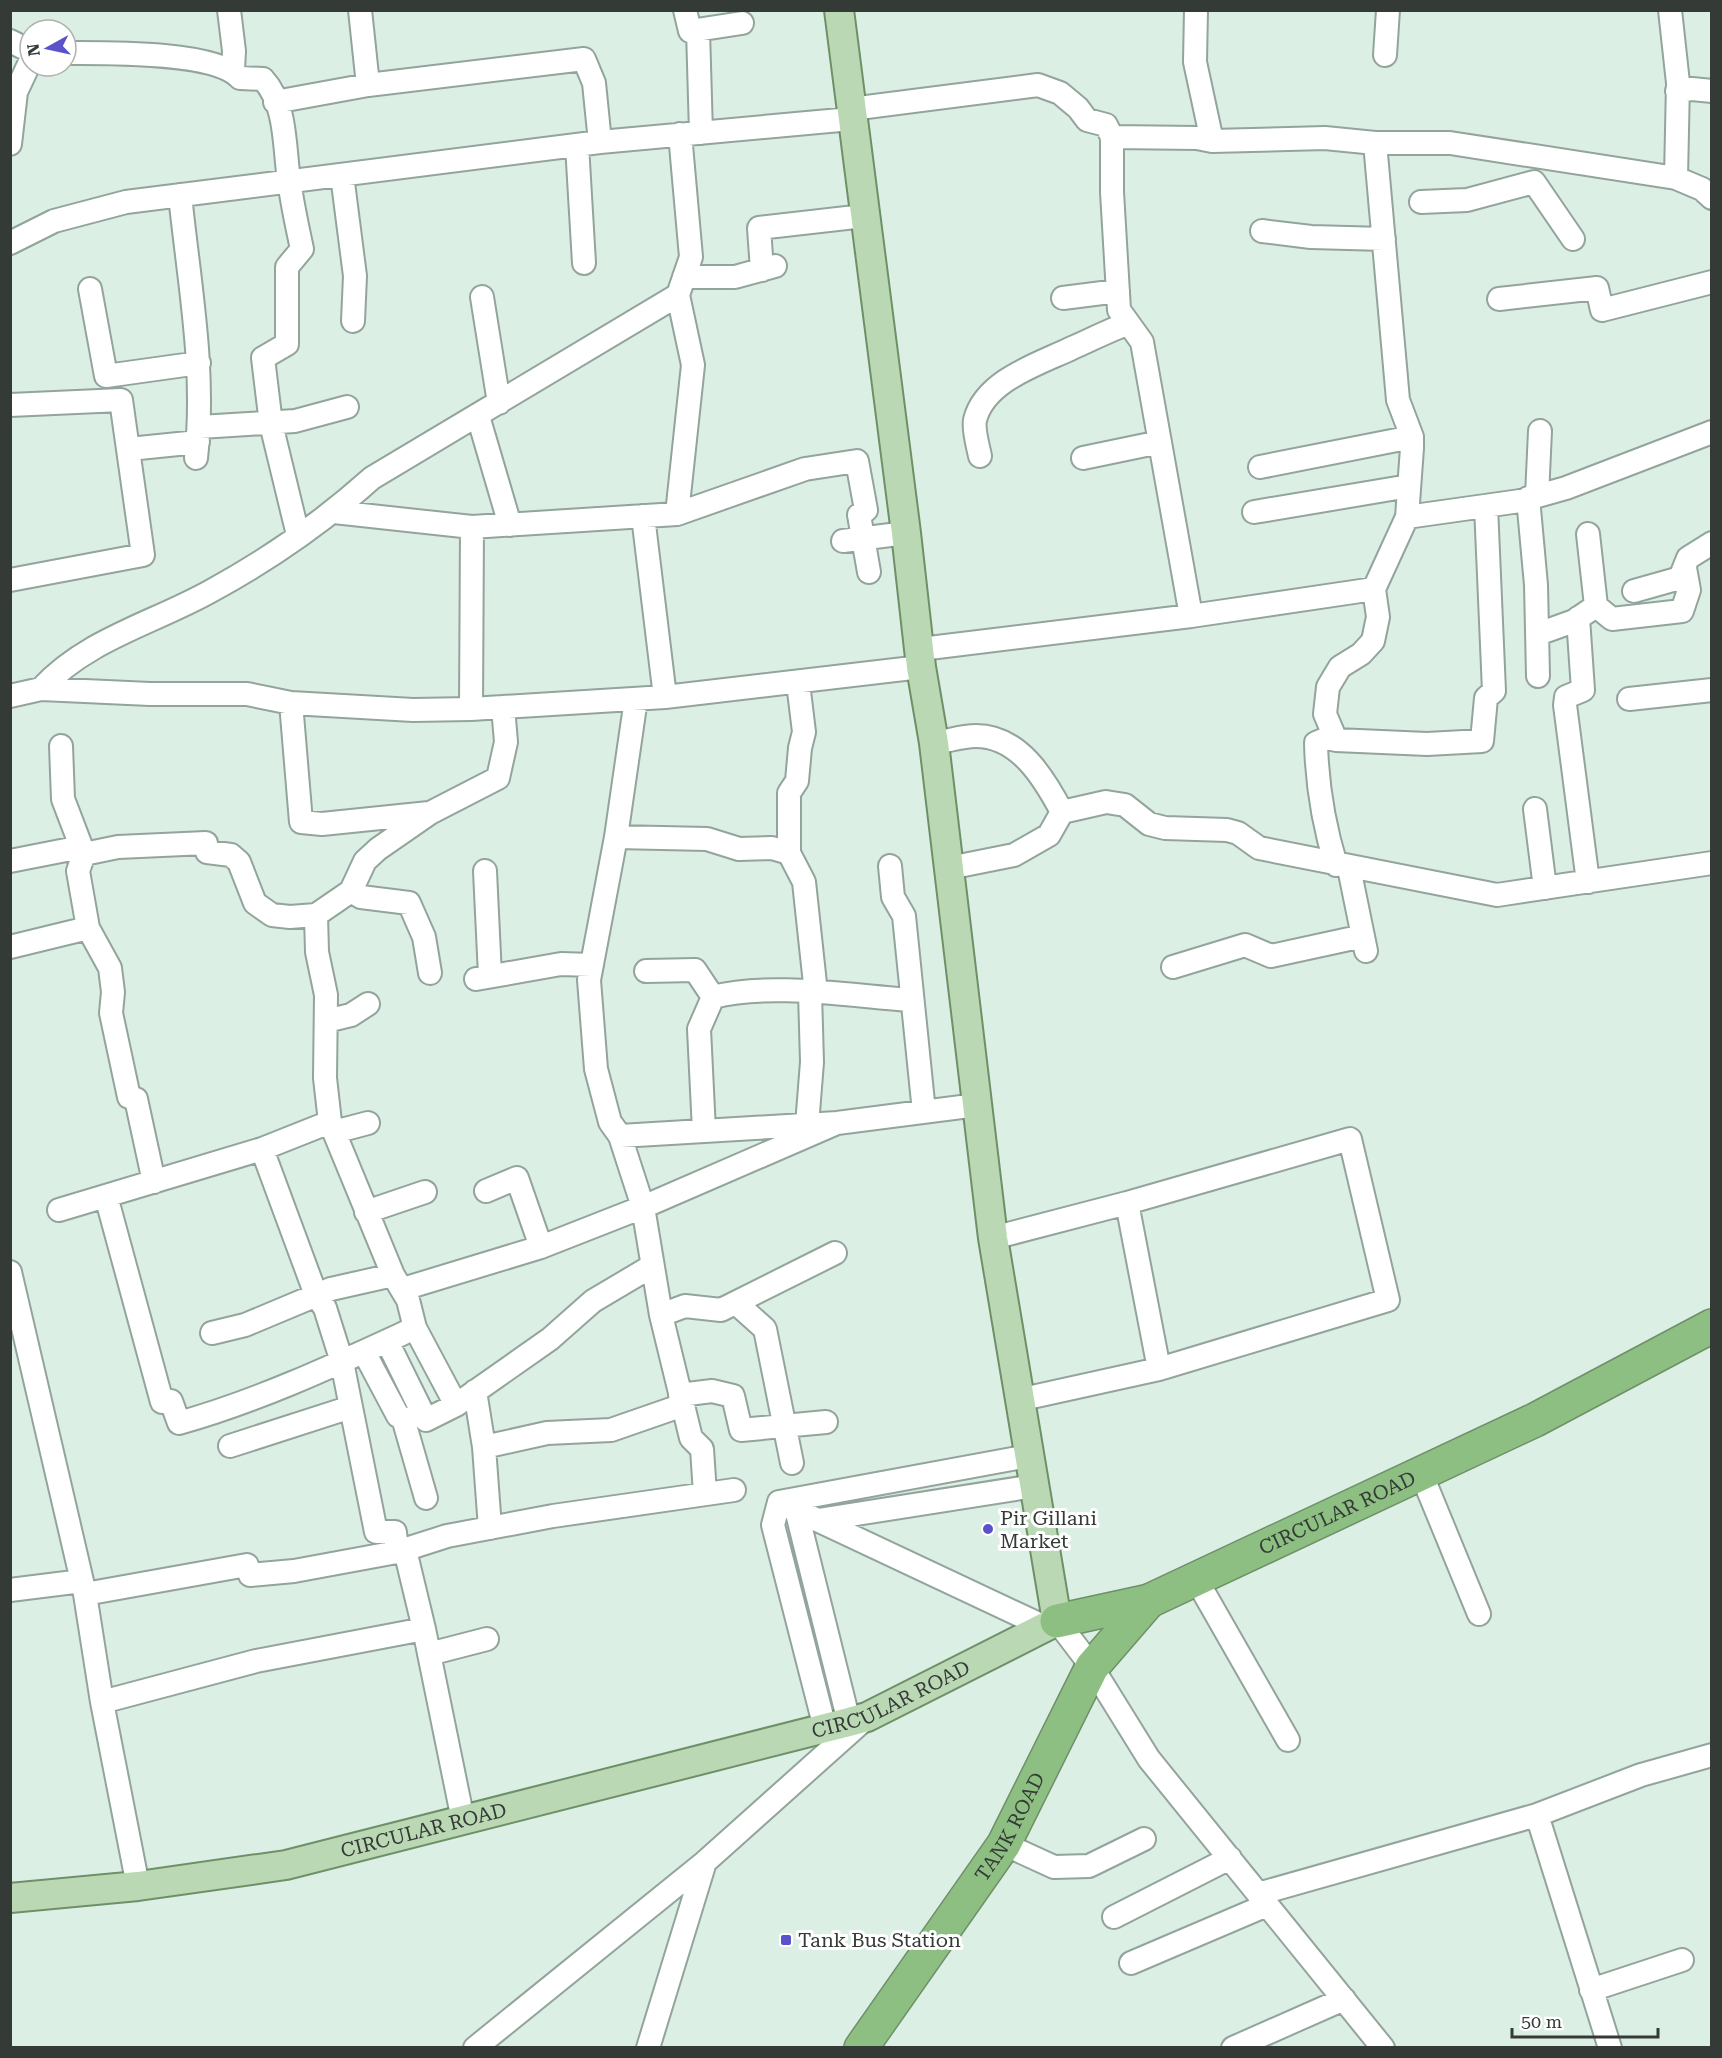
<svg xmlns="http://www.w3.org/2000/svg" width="1722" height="2058" viewBox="0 0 1722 2058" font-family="'Roboto Serif',serif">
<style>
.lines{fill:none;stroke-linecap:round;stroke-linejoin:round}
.minor-casing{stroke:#92a49b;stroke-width:26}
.major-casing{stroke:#6e9068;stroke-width:32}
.highway-casing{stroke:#6e9068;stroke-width:36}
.minor{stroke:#fff;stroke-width:22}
.major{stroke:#bbd8b4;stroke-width:28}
.highway{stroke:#8dbe82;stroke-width:33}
.poi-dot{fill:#5952ca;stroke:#fff;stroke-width:2}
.labels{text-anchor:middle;stroke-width:6;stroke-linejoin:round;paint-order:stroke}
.street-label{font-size:20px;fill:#343b37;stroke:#fff}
.poi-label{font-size:20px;fill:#343b37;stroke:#fff;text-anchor:start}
</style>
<rect width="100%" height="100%" fill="#dcefe5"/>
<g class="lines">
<g class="minor-casing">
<path id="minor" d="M229,10L234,51L233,70
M360,10L368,85
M685,10L690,31L742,23
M1196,10L1195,62L1212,141
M1670,10L1678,83L1676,178
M698,30L701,133
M10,41L30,51
M66,53C105,53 215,51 240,78L263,79C287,105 284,147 289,180C292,203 297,226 302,249L287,267V344L263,358L271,424L298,535
M1385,55L1388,10
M1677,91L1692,89L1712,91
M275,102L368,85L584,59L594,83L600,142
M851,109L1038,85L1060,93L1078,108L1087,120L1106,125L1112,137L1197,138L1212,141L1325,138L1375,143H1450L1676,178L1702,189L1712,198
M1112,137V192L1119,310L1142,342L1191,616
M10,144L16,92L30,62
M577,145L584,263
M342,175L355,276L353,321
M180,195C189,283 206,370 196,458
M1421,202L1467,200L1534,182L1573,239
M1262,231L1311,237L1384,239
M10,243L54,221L126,202L600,142L851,119
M762,270L759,228L864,216
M684,277H735L775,266
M90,289L106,376L199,363
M482,297L499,403
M1063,298L1118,291
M1499,299L1597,288L1602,310L1712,282
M10,405L121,400L143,555L10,580
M478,416L510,525
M200,427L295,421L347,407
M129,449L198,442
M980,456C978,446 973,430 975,420C985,380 1039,364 1072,348C1091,340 1107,331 1127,324
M1083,458L1160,442
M1260,467L1412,437
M1537,496L1540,431
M1528,498L1536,585L1538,676
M334,512L472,527L677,514L805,469L857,461L866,510L859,515L869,572
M1254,512L1409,486
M677,514L693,365L678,295L691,257L680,134
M643,516L665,697
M1407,517L1520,501L1566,488L1712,432
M843,541L906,533
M1634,591L1680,578L1688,558L1712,543
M1596,606L1612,619L1682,611L1689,590L1685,568
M1578,618L1583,690L1566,697L1565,705L1588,882
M1538,634L1574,621L1596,606L1588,534
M921,649L1191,616L1374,589
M798,683L804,732L800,748L797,781L789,793V853L804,882L816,993
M41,689C87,639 154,623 211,591C268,560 324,521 372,478L678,295
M10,696L41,689L150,694H247L291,703L413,710L471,709L665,697L921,667
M636,699L616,837L589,980L596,1069L610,1122L620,1136L643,1207L661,1315L691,1438L702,1449L705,1494
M1629,699L1712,690
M291,703L301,822L322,824L429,813
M471,709L472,527
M1336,740L1427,744L1482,741L1486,698L1494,691L1486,506
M934,743C948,741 962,736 976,736C1019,736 1044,778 1062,812
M61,746L63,799L84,854L78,871L88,928L110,968L113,992L111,1013L129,1097L136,1099L154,1182
M1535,809L1545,888
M616,837L707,839L739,849L772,848L789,853
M10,861L71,849L84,854L118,847L206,843L207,852L231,855L239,862L255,903L272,915L290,917L316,915L351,891L365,861L378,849L430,813L498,778L506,742L503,707
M1336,865C1324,826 1317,784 1316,743L1328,738L1336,740L1325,714L1328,687L1340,667L1361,654L1373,641L1378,617L1374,589L1407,517L1412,448V437L1398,400L1375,143
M890,866L893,897L904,916L924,1112
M949,868L1014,855L1049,835L1062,812L1106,802L1125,805L1149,824L1165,828L1227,830L1238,833L1259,848L1497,895L1712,863
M1349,868L1366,951
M485,871L490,976
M351,891L361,897L409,903L424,937L430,973
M316,915L317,952L326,995L325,1078L330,1122L393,1275L408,1300L415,1328L456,1405
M10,947L88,928
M1173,967L1245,945L1271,956L1363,936
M646,971L695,970L713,997
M476,979L561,964L592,965
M713,997C772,982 850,996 911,1000
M326,1021L351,1015L368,1004
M807,1125L812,1062L810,993
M704,1131L699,1029L713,997
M334,1132L368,1123
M620,1136L837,1123L977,1105
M262,1149L316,1295L325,1308L342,1362L376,1532H395L397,1552
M486,1191L517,1178L541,1247
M106,1196L162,1402L171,1401L179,1423C261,1400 339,1363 415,1328
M1127,1203L1159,1369
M59,1210L262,1149L330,1122
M366,1212L425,1192
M993,1238L1127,1203L1350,1139L1388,1300L1159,1369L1018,1400
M10,1272L85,1594L102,1702L138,1886
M403,1289L541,1247L643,1207L837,1123
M736,1303L765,1329L792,1463
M661,1315L685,1306L721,1310L835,1253
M212,1333L245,1325L331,1289L393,1275
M387,1341L426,1420L456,1405L550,1339L593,1301L652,1266
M364,1352L398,1416L403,1418L426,1498
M475,1391L484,1447L490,1528
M680,1395L712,1391L733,1396L741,1430L826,1422
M230,1446L351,1407
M484,1447L547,1433L611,1430L683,1405
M1421,1473L1479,1614
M779,1502L1045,1627
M779,1502L1028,1456
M779,1502L773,1525L825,1728
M796,1509L849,1722
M818,1520L1034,1486
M405,1550L424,1629L463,1820
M1196,1579L1288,1740
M10,1590L82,1581
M85,1594L247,1565L250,1575L294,1571L397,1552L447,1536L553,1516L734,1490
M1057,1621L1092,1667L1149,1759L1383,2048
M429,1654L487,1639
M102,1702L256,1661L424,1629
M1537,1815L1610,2048
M1004,1844L1054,1867L1089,1866L1144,1839
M1258,1894L1537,1815L1641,1775L1712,1755
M1114,1917L1230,1858
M1131,1963L1267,1905
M1591,1990L1682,1960
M475,2048L705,1862L866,1718
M648,2048L705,1862
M1233,2048L1344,1999"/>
</g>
<g class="major-casing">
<g id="major">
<path id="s1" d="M10,1898L138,1886L286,1865L849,1722L867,1717L1057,1621L993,1238L934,743L921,667L906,533L839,10"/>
</g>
</g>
<g class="highway-casing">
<g id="highway">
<path id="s2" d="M1057,1621L1149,1601L1535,1420L1712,1326"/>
<path id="s3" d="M861,2048L1004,1844L1092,1667L1149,1601"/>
</g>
</g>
<use href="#minor" class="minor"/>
<use href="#major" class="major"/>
<use href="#highway" class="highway"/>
</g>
<g class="poi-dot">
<circle cx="988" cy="1529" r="6"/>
<rect x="780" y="1934" width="12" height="12" rx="3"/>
</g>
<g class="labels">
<g class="street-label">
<text dy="7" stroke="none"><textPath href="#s2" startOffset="302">CIRCULAR ROAD</textPath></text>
<text dy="7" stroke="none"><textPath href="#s1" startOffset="906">CIRCULAR ROAD</textPath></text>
<text dy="7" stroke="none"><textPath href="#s3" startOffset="267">TANK ROAD</textPath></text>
<text dy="7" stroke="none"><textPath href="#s1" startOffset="420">CIRCULAR ROAD</textPath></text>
</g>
<g class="poi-label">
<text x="1000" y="1525">Pir Gillani<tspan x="1000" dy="23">Market</tspan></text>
<text x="798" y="1947">Tank Bus Station</text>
</g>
</g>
<rect width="1722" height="2058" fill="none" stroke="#343b37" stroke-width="24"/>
<g transform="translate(48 48) rotate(262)"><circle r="28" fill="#ffffff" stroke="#aeb1af" stroke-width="1.5"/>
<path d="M0-4.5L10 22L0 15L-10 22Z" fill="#5952ca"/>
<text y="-9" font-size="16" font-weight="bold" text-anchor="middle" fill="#343b37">N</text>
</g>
<path d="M1512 2028v9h146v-9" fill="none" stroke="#343b37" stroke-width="3"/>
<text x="1521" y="2028" font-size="18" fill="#343b37" stroke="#ffffff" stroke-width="4.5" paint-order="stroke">50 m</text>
</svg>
